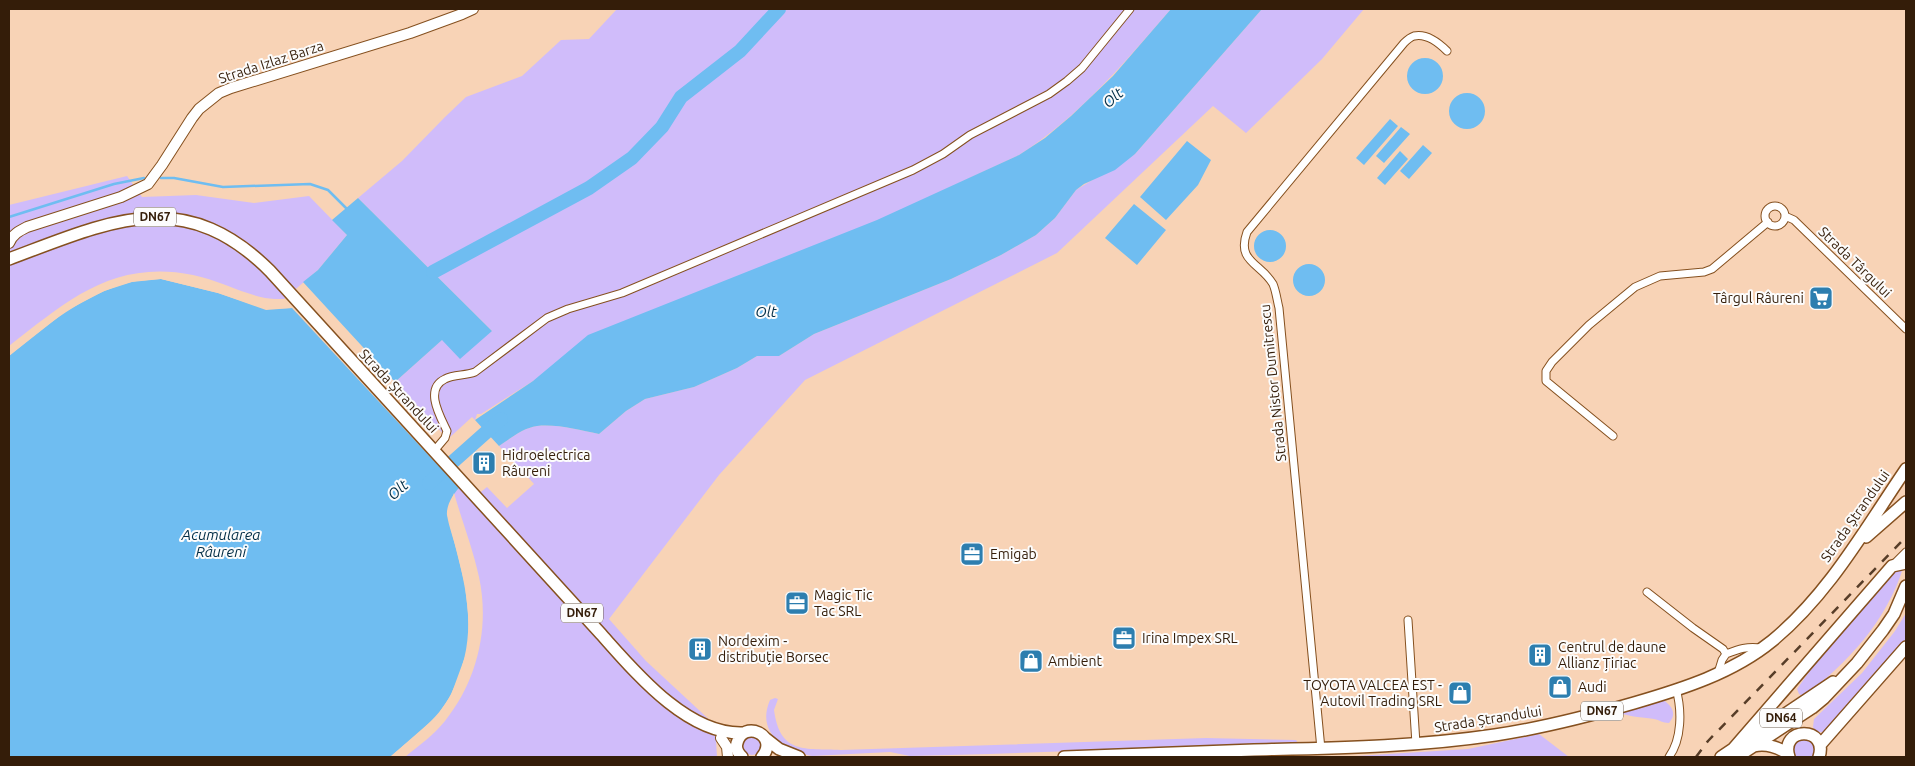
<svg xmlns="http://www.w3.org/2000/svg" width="1915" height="766" viewBox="0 0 1915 766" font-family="Ubuntu,sans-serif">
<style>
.green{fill:#d0bcfa}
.water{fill:#6fbdf1}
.pier{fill:#f8d3b6}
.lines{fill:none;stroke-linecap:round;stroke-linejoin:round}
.stream{stroke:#6fbdf1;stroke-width:2.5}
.river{stroke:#6fbdf1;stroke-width:14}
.street-casing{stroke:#85501f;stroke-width:9}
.secondary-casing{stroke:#85501f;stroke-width:12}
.primary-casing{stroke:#85501f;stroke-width:14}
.street{stroke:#fff;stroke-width:7}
.secondary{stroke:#fff;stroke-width:10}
.primary{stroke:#fff;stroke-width:11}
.rail{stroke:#573d28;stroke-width:2.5;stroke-dasharray:9 9;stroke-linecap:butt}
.labels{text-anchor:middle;stroke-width:4;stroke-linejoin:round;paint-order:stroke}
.shield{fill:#fcfcfc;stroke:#706052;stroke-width:1}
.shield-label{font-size:12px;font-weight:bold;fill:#341d09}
.street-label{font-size:14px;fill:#341d09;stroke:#fcfcfc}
.poi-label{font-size:14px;fill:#341d09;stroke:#fcfcfc;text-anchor:start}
.water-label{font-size:15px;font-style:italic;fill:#002d46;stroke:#fcfcfc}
</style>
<rect width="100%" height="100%" fill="#f8d3b6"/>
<path class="green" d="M617,9H1171C1124,63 1079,117 1019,155L533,381L481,414H477L475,420L472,417L448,439L395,382L443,339L492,331L358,198L402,161L445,117L466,97L522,76L561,40L589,39Z
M1262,9H1364L1322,59L1246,133L1213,106L1057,253L805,380L719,475L609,619L646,661L715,725L717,757H405C418,746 434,735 445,721C477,681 490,628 479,577C473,549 462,521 454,493L459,488L471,500L487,487L507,508L534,484L499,446C511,438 523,428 537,426C558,424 579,430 599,434L626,411L645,399L694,387L737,368L757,356H779L814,334L951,279L1001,255L1036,235L1055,218L1076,190L1135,154Z
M127,176L142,197L196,195L254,203L309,196L347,235L318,270L284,299C278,299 271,299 265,298C241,293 218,280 193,275C113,259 67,301 9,346V205Z
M1903,568C1887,620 1847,665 1803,696L1799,694L1797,689L1821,655L1893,571Z
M1906,613V639L1899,648L1826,732C1820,733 1816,732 1813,727L1814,719L1862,673L1895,631Z
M775,698L778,699L774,710C780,755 805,748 841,750L1206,738L1296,740L1298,743L990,754L910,756L890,752L812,756C783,751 756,732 770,700Z
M1662,699C1671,705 1678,713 1669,723C1662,723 1660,720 1654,719C1640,717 1631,717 1617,712Z
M1539,734L1569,757H1340L1468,749Z
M743 746a9 9 0 1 1 18 0a9 9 0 1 1-18 0Z
M1804,738L1811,740L1815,747L1813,757H1795C1790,748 1795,742 1804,738Z"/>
<path class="water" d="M1171,9H1262L1135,154L1115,170L1084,184L1076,190L1055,218L1036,235L1001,255L951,279L814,334L779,356H757L737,368L694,387L645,399L626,411L599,434C579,430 558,424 537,426C523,428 511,438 499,446L475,420L533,381L588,335L877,220L1019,155L1045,138L1071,116L1113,76Z
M1407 76a18 18 0 1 1 36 0a18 18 0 1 1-36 0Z
M1449 111a18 18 0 1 1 36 0a18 18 0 1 1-36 0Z
M1390,119L1398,126L1364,165L1356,158Z
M1401,127L1410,134L1384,163L1376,156Z
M1187,141L1211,160L1198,185L1166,220L1140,197Z
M1423,145L1432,153L1409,179L1400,171Z
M1400,151L1408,159L1385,185L1377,178Z
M358,198L492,331L460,359L442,340L395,382L303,282L318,270L347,235L332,220Z
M1134,204L1166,230L1137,265L1105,238Z
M1254 246a16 16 0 1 1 32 0a16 16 0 1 1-32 0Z
M1293 280a16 16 0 1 1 32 0a16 16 0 1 1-32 0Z
M161,279L218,293L266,309L292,308L459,488C453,494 446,506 447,515C449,527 454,540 457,552C470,604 476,644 451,694C438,720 412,738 390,757H9V356C46,326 83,294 131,282C140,280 151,280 161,279Z"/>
<path class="pier" d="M162,277L218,291L266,307L290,305L292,308L266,310L218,293L161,279L132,282L104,291L66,311L9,356V352L64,309L103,288L131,280Z
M454,493L455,497L449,513L467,584L471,613V638L468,655L453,696L439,717L394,757H390L437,716L451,695L466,654L469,638L468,613L465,585L447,513Z"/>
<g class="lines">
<path class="stream" d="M161,178H174L223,187L310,184L328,190L346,208
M9,217L114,184L144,178"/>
<path class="river" d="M433,272L589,188L632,158L662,127L681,97L740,51L779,9
M429,483L501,419"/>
<g class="street-casing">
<path id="street" d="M1765 216a10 10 0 1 1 20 0a10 10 0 1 1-20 0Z
M1785,216L1794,220L1906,329
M1613,436L1546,381V371L1552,362L1589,325L1635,287L1660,276L1704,272L1712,269L1768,222
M434,451L445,438L447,431C440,416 424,389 445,379C454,374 465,376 475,372L547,318L568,309L622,293L913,170L943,154L970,135L1049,94L1067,81L1082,68L1130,9
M1894,564L1906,552
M1647,592L1693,628L1723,649L1726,654L1722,660L1718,673
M1408,620L1416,744
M1726,654C1739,649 1747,646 1761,648
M1321,749L1279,308C1277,300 1276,291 1273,284C1261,263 1236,262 1247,232L1404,43C1406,41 1411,37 1414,36C1427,33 1439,43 1447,51
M1669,757C1682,739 1682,710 1676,689"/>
</g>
<g class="secondary-casing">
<path id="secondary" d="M9,243C13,234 19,231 27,227L121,197L148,184L162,165L192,118L199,109L219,93L231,88L410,33L462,14L473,9
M721,738L727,747L728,757"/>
</g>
<g class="primary-casing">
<path id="primary" d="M9,259C108,222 183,184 270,271L601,634C635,672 687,735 743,733
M1866,537L1906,502
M765,738L779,749L799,757
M1820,745L1906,647
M1754,746C1766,743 1777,747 1787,753
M1733,749L1892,566L1906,563
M742,757C738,753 735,749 737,743C743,719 780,735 762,757
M1064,757C1127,755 1190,752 1254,750C1335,748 1415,747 1495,735C1542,728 1589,716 1634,703C1682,689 1733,673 1772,641C1829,594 1865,529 1906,469
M1721,757L1833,682
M1737,757L1812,708L1824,698L1857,663L1883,630L1894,614L1906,586
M1789,757C1779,726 1829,726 1819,757"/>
</g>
<use href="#street" class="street"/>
<use href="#secondary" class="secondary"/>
<use href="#primary" class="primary"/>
<path class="rail" d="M1696,757L1708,741L1906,537"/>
</g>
<defs>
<g id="supermarket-square" transform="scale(1.25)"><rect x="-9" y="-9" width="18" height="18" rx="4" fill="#2d7eaf" stroke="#fcfcfc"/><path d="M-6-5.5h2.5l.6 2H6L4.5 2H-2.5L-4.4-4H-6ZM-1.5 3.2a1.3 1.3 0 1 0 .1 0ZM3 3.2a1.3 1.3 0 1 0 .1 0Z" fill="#fff"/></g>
<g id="building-square" transform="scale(1.25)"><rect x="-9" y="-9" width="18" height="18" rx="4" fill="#2d7eaf" stroke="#fcfcfc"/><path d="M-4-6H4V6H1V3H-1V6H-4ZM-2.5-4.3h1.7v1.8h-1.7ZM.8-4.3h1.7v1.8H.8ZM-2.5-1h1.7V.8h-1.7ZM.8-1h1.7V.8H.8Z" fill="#fff"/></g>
<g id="office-square" transform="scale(1.25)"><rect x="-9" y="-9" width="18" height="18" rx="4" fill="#2d7eaf" stroke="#fcfcfc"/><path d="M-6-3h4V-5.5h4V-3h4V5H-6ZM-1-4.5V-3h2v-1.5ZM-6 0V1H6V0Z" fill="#fff"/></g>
<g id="shop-square" transform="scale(1.25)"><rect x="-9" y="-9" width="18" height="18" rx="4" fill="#2d7eaf" stroke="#fcfcfc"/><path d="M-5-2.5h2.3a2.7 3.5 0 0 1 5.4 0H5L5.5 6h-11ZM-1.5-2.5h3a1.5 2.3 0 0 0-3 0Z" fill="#fff"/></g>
</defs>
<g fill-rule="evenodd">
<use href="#supermarket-square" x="1821" y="298"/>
<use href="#building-square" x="484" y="463"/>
<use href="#office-square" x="972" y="554"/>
<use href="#office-square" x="797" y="603"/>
<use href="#office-square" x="1124" y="638"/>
<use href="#building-square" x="700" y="649"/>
<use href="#building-square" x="1540" y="655"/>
<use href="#shop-square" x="1031" y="661"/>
<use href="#shop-square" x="1560" y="687"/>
<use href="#shop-square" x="1460" y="693"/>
</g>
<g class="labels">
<g class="shield">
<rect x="134" y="207.5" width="42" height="19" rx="4"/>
<rect x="561" y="603.5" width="42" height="19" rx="4"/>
<rect x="1581" y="701.5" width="42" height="19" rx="4"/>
<rect x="1760" y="708.5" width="42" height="19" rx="4"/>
</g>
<g class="shield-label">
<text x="155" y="221">DN67</text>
<text x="582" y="617">DN67</text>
<text x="1602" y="715">DN67</text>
<text x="1781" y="722">DN64</text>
</g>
<g class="street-label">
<text transform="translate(271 62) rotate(-18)" y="5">Strada Izlaz Barza</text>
<text transform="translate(1855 262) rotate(44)" y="5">Strada Târgului</text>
<text transform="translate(1273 383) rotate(-96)" y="5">Strada Nistor Dumitrescu</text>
<text transform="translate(399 391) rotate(47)" y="5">Strada Ștrandului</text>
<text transform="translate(1855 516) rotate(-55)" y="5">Strada Ștrandului</text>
<text transform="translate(1488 719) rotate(-9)" y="5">Strada Ștrandului</text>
</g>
<g class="poi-label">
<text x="1804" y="303" text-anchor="end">Târgul Râureni</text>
<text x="502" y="460">Hidroelectrica<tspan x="502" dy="16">Râureni</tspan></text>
<text x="990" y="559">Emigab</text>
<text x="814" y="600">Magic Tic<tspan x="814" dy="16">Tac SRL</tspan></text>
<text x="1142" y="643">Irina Impex SRL</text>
<text x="718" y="646">Nordexim -<tspan x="718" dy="16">distribuție Borsec</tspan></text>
<text x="1558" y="652">Centrul de daune<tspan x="1558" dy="16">Allianz Țiriac</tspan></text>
<text x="1048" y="666">Ambient</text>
<text x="1442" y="690" text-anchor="end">TOYOTA VALCEA EST -<tspan x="1442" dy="16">Autovil Trading SRL</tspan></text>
<text x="1578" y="692">Audi</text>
</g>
<g class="water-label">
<text transform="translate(1113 98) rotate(-41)" y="5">Olt</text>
<text x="766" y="317">Olt</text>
<text transform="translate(398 490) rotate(-42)" y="5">Olt</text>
<text x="221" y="540">Acumularea<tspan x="221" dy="17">Râureni</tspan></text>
</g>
</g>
<rect width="1915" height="766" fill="none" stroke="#341d09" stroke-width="20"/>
</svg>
